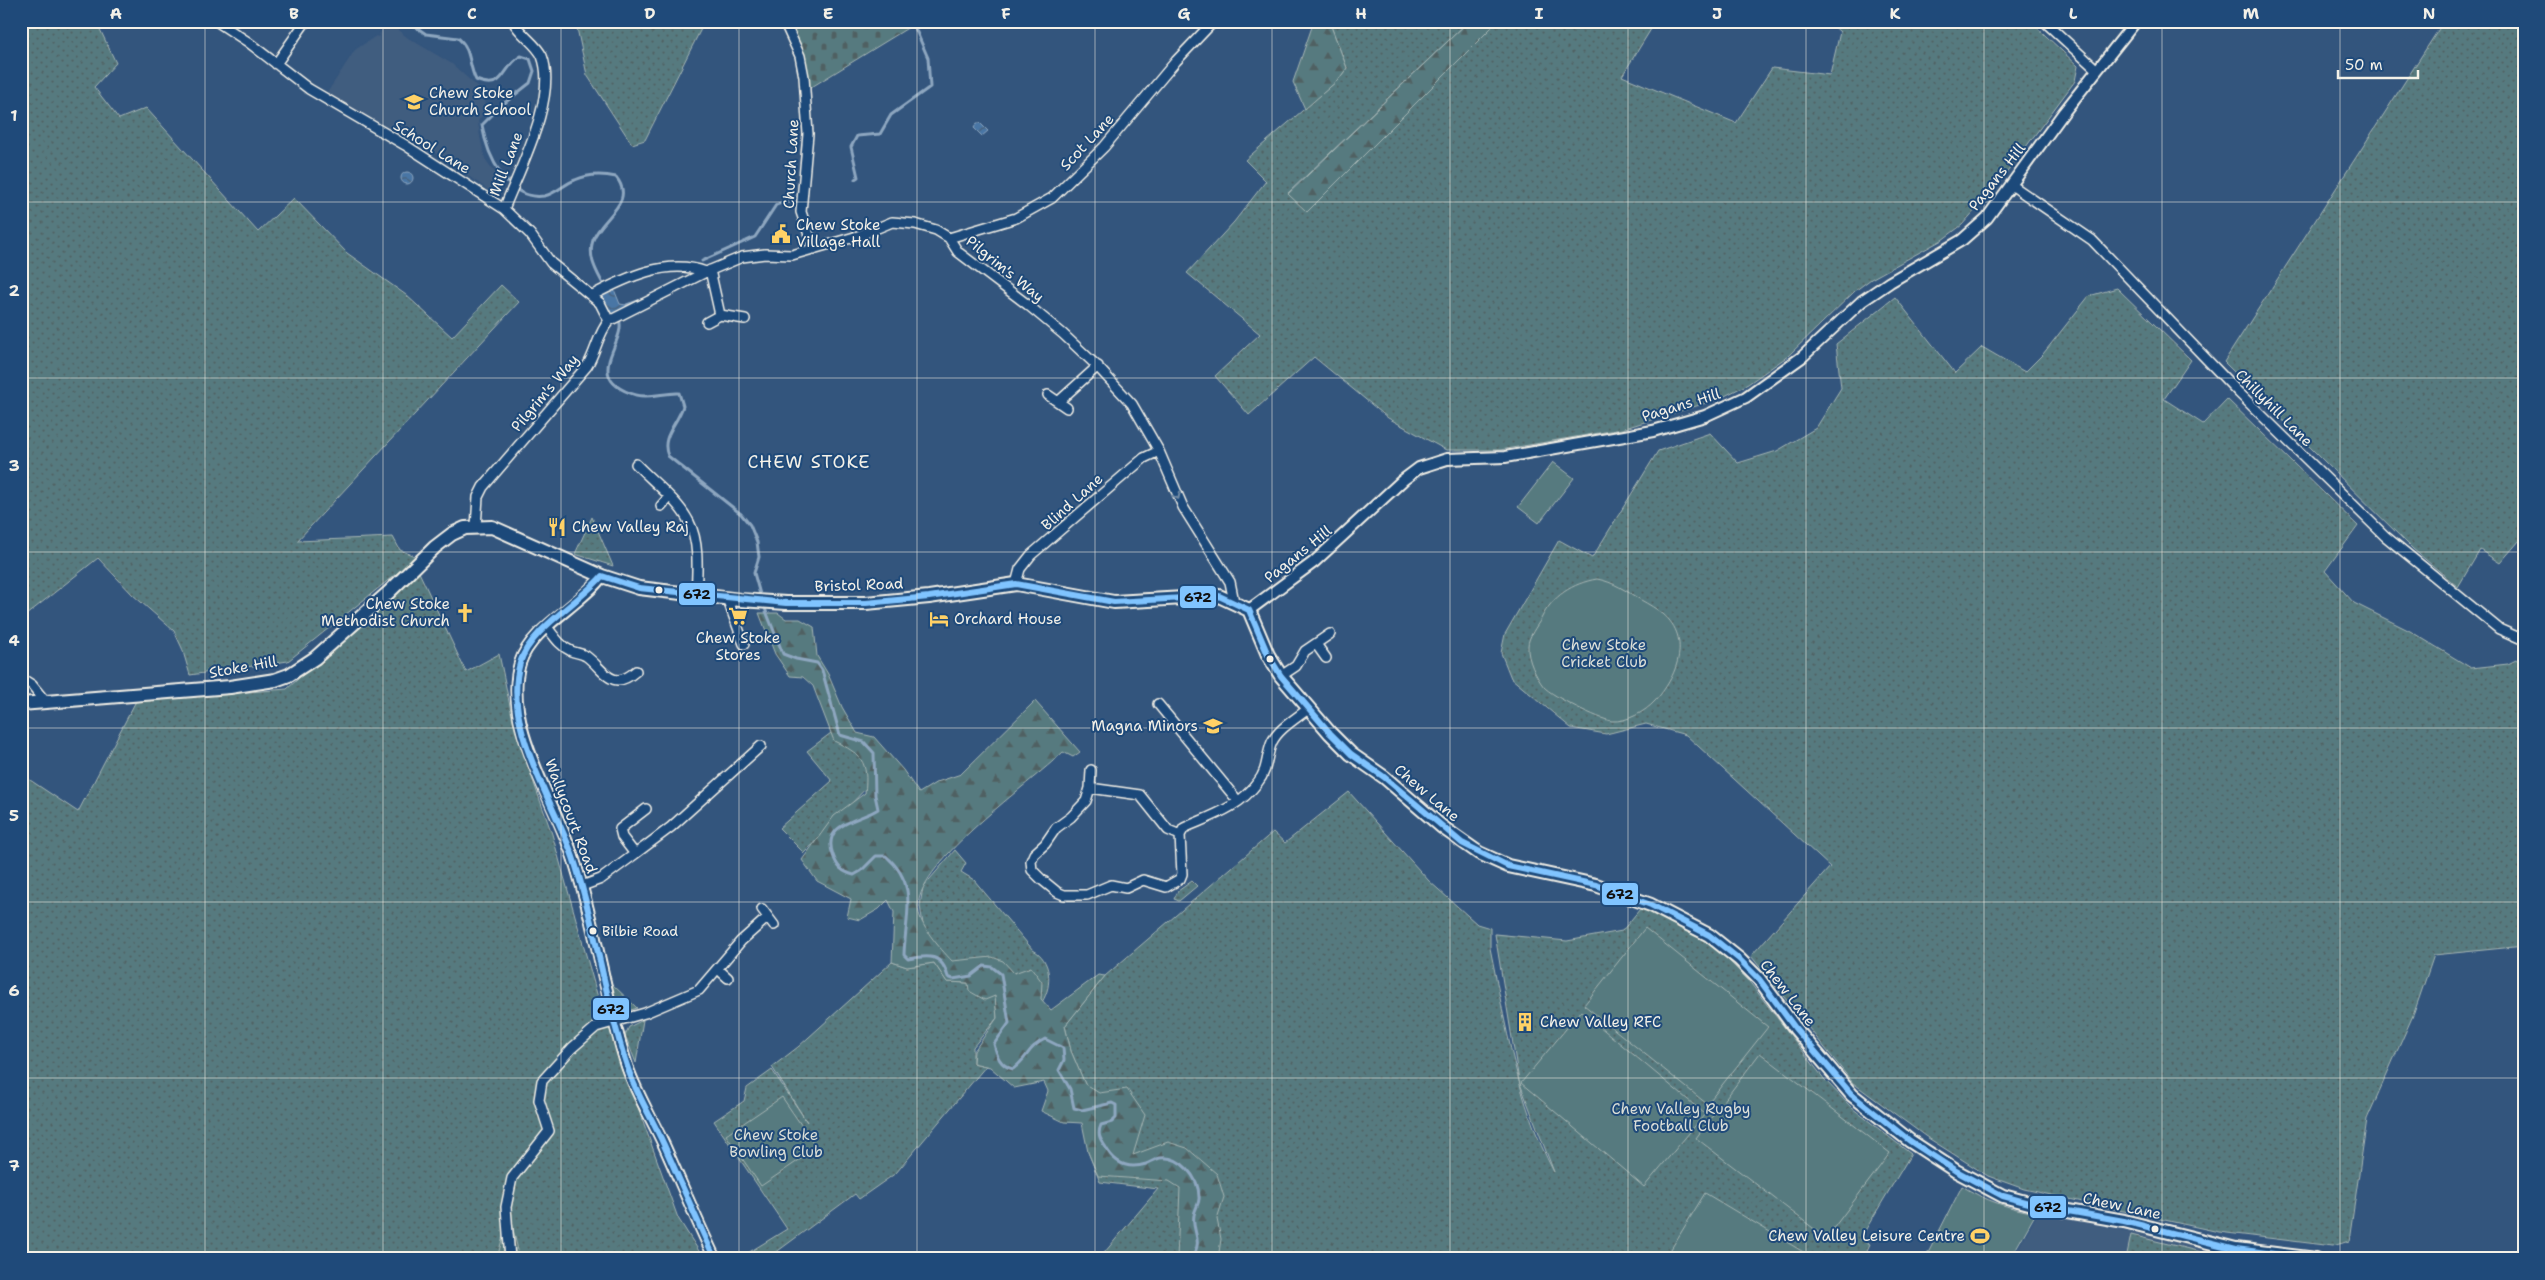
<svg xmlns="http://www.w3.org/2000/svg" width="2545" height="1280" viewBox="0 0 2545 1280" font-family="'Shantell Sans',sans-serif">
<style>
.built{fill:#415d7f}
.grass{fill:url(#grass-dots);stroke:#a6b6b4}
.forest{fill:url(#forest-firs);stroke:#a6b6b4}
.cemetery{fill:url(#cemetery-stones);stroke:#a6b6b4}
.garden{fill:#577a7f;stroke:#a6b6b4}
.water{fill:url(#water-waves);stroke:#8ea7c0}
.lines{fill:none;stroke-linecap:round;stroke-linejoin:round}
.stream{stroke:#8ea7c0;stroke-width:3}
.minor-casing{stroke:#f4f1e8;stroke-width:12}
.tertiary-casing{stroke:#f4f1e8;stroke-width:14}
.secondary-casing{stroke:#f4f1e8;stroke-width:16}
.minor{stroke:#1f4a7a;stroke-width:9}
.tertiary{stroke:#1f4a7a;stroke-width:10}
.secondary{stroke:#1f4a7a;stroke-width:12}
.bus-1-casing{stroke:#1f4a7a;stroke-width:10}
.bus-1{stroke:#80c4ff;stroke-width:6}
.oneway{stroke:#748da6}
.grid{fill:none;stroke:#f4f1e8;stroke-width:1;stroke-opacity:0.55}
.bus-dot{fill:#f4f1e8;stroke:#1f4a7a;stroke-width:2}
.labels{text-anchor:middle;stroke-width:4;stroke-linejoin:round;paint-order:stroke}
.bus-label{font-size:14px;fill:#f4f1e8;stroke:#1f4a7a;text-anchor:start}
.poi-label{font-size:15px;fill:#f4f1e8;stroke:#1f4a7a;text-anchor:start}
.street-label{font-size:15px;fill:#f4f1e8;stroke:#1f4a7a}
.park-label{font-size:15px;fill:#dcdfd8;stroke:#1f4a7a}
.quarter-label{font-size:18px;letter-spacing:1px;fill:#f4f1e8;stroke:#1f4a7a}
.line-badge{stroke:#1f4a7a;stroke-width:2}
.pale-badge-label{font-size:14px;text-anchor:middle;font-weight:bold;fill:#111}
.neatline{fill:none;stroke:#f4f1e8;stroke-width:2}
.grid-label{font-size:16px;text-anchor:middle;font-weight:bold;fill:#f4f1e8}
</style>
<defs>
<pattern id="grass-dots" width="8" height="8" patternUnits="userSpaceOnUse" patternTransform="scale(1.25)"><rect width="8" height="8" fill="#577a7f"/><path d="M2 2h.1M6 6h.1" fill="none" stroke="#506162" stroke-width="1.8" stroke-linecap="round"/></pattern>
<pattern id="forest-firs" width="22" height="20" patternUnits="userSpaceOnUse" patternTransform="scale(1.25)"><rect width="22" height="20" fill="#577a7f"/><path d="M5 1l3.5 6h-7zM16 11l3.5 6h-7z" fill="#506162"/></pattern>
<pattern id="cemetery-stones" width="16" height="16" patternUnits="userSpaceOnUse" patternTransform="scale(1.25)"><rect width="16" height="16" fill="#577a7f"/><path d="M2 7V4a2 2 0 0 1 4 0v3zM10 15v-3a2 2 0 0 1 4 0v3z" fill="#506162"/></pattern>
<pattern id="water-waves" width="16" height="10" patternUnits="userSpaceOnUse" patternTransform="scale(1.25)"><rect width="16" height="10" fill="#4a76a5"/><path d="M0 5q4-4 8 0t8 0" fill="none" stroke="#4a5f76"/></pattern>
</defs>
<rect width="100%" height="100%" fill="#33557d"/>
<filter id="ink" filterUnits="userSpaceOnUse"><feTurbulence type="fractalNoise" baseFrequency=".02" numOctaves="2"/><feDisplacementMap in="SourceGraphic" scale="10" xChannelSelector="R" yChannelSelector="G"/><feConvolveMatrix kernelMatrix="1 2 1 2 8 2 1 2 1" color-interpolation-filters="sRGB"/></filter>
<g filter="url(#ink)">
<path class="built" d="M387,21L392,22L393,26L408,38L452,64L483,92L486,111L478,121L480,137L485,159L502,182L497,196L440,156L327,93L355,50L376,36L378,37Z
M2038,1213L2136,1233L2268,1259H2012Z"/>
<path class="grass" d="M21,21H96L116,63L94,87L119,119L146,108L258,232L294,198L347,253L406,295L452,337L501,285L519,302L297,541L393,537L400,550L417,557L288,661L190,675L182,648L174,631L133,595L98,558L21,619Z
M566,21H705L645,140L632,144L587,75L577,28Z
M1329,21H1469L1288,193L1307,211L1498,21H1656L1622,76L1736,123L1772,68L1830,75L1840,32L1828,21H2030L2078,66L2075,81L1999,183L1962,225L1942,240L1871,279L1855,291L1788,356L1748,384L1719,399L1622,429L1500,450H1446L1388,418L1314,357L1249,415L1215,376L1260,334L1187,273L1234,222L1266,181L1245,160L1338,80L1347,68Z
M2444,21H2524V543L2520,540L2500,563L2480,550L2458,587L2413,549L2224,362Z
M2117,288L2191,360L2164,399L2203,424L2227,399L2358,526L2325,571L2354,603L2410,631L2471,668L2508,664L2524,656V946L2434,955L2414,1013L2367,1119L2349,1241L2333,1246L2219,1232L2024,1189L1988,1176L1925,1136L1853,1083L1751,956L1830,867L1686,735L1646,724L1606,734L1571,728L1511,678L1501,653L1505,634L1559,540L1592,558L1658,451L1710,433L1738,463L1777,451L1816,428L1841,388L1836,344L1895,297L1955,373L1982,347L2025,372L2043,354L2089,296Z
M592,517L613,566L575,554Z
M418,570L466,672L499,654L515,730L552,834L597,994L678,1218L704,1259H21V774L78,812L136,701L287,689Z
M831,733L863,748L871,783L804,853L779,828L832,781L807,751Z
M1349,792L1429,881L1477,924L1490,928V948C1506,1025 1517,1102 1554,1172L1519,1081L1495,934L1567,941L1622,931L1640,909L1679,919L1716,948L1748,980L1825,1080L1852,1108L1911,1154L1860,1239L1870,1244L1863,1259H1099L1158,1189L1100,1182L1088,1152L1089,1094L1071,1051L1065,1026L1105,976L1273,832L1285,843Z
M955,850L966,863L961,872L974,880L1033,950C1051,959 1053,985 1042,1002C1035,1012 1026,1021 1019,1030L1007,995L956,969L925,936L920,906L923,887Z
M1192,881L1197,886L1179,901L1174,899L1178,891Z
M892,962L907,967L934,963L947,982L968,983L995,996L997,1018L973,1047V1063L986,1066L896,1173L859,1199L855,1194L767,1259H738L787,1229L714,1121L744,1101L747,1088L772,1070L807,1122L772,1067L798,1047Z
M611,983L637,1008L625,1012L617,1010Z
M643,1020L636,1063L625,1035L629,1027Z
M2131,1235L2222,1257L2126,1259Z"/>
<path class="forest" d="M1314,21H1329L1347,68L1338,80L1305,109L1293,82Z
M1469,21H1498L1307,212L1288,194Z
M759,613H778L786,619H800L814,627L817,656L828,674L842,707L857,733L874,737L903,770L919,793L937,782L961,774L1035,701L1080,752L1073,757L1063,752C1030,784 920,860 918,906C918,925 940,948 952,961L992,957L1003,961L1014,973L1031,967L1042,982L1041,999L1051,1010L1098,975L1105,976L1065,1026L1071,1051L1085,1084L1099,1093L1127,1089L1145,1115L1133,1155L1168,1142L1187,1148L1217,1174L1224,1197L1217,1219L1221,1239L1218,1259H1177L1180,1188L1169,1181L1098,1176L1088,1152L1082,1123L1064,1122L1041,1111L1048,1091L1044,1082L1014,1088L990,1067L973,1063L974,1051L997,1018L995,996L985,1000L969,991L968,983L947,982L934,963L907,967L892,962L894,912L888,900L879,909L860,920L847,917L851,899L817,881L802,860L834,816L865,793C869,761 861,754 834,741L813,686L803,677L790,676L775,654Z
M509,1212L520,1259H497Z"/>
<path class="cemetery" d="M789,21H919L810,88L804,54Z"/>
<path class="garden" d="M1553,462L1574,478L1539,523L1518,507Z
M1597,579C1614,582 1626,591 1641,600C1648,604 1657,609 1663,614C1693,639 1676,678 1655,701C1645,712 1627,722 1612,721C1600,720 1552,696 1544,687C1536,677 1527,659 1528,646C1528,637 1537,626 1541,619C1552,596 1573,583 1597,579Z
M1645,928L1768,1027L1707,1104L1584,1005Z
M1581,1011L1705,1114L1644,1187L1521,1083Z
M1760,1053L1890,1153L1826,1238L1696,1138Z
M782,1097L817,1148L761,1186L726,1135Z
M1962,1186C1986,1201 2008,1208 2036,1213L2010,1259H1925Z
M1705,1193L1815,1259H1665Z"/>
<path class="water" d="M977,123H980L988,131L982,136L974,128Z
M401 178a6 6 0 1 1 12 0a6 6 0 1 1-12 0Z
M613,287L620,304L626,305L630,303L632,307L614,314L609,313L598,294Z"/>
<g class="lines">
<path class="stream" d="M407,21L426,34L458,38C472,49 468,65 476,80C506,92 501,67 521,56L530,59L534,71L530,83L502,105L482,125C487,155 507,201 544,196C556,194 564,184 575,180C588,174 603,174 616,177C637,203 601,217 593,240C587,259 598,273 605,288
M855,179L858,177L851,147L857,136L880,134L891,115L930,87L928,58L912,21
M702,261L755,237L776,205L789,200
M627,305L644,299
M619,319C628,342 579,378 636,395C650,399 665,392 679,393L683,406C677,425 660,437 668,456L741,514L750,525L757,542L759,557L754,573L761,598
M764,606L783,654L796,659L817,663L822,670L840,735L864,742L874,753L875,795L878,809C861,821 821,822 833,855C837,867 842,872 854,875L861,871L876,856H886C920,886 905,915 904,955L908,959C928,955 942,953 948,977L953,979L971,976L984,966L992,967L1001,974L1009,1023L994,1044C997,1056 1000,1066 1013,1069C1028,1058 1028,1047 1045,1039L1063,1048L1064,1060L1059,1070L1070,1089L1074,1108L1082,1110L1112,1103L1116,1105V1118L1112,1122L1101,1125C1097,1134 1100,1139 1105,1146C1114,1163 1127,1170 1146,1164C1151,1162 1155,1159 1160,1158C1180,1155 1199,1177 1199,1197C1200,1203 1195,1208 1194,1215C1191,1233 1205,1239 1191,1259"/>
<g class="minor-casing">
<path id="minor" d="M216,21L248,42L309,89L405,145L504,209L530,234L551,263L600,303L609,321
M784,21L800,56L804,77L808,134L801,212L814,249
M2044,21L2097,70
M276,64L306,21
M2013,186L2092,240L2239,393L2385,536L2499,629L2524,640
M504,209C519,170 558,97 542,56C536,43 520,35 513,21
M949,238L1016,218L1052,198L1104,147L1176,61L1214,21
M710,270L720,315
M591,296C625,278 668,257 706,272
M707,322L720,315L745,319
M1048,395L1067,408
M1058,402L1098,366
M636,464C653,482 678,500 689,522C700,543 697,573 696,596
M661,506L668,498
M476,527L478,497L483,487L587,366C596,352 598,333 609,321L706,272L742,257L765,254L792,255L858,236L892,222L915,224L936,230L949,238L958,252L1028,305L1063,334L1096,365L1132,404L1159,451L1183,507L1230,582L1234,602
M1016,584L1020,569L1031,555L1144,458L1159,451
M727,598L744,644
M547,627C554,636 560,646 571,651C576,653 581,653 586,656C604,669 611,693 636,671
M1316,644L1326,658
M1281,676L1296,666L1305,651L1330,634
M21,678L32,685L45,701
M1158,704L1238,801
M1091,770L1090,788L1140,795L1168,830L1180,835
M1090,788L1086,801L1071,817L1056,828L1045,844L1034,854L1031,861L1032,870L1041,879L1057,892L1064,895H1087L1111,885L1126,888L1143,880L1166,887L1180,879L1182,874L1180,835L1184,828C1211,816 1239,808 1258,782C1268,770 1266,756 1272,742C1279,728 1297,718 1309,708
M635,854L671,827L761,746
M582,886L601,879L635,854L622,837L620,829L646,809
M762,909L774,925
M718,969L728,978
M510,1259L506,1207L512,1178L549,1131L539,1100L542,1081L572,1048L596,1027L645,1013L699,990L741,941L768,917"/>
</g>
<g class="tertiary-casing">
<path id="tertiary" d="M602,576C580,606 531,628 520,663C502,723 555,802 573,857C596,926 605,998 627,1066C636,1093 652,1119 664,1145C681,1183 697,1221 715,1259
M1249,610L1314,562L1403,480L1419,468L1447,459L1505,457L1653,431L1705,416L1746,397L1802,357L1862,301L1890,282L1962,240L1987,218L2064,112L2136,21"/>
</g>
<g class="secondary-casing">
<path id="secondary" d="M21,704L230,687L275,680L289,675L315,658L389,592L435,547L452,534L465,528L492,527L602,576L639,588L740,600L786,603H866L929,597L1016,584L1114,602L1219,596L1249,610L1268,655L1281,676L1330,733L1351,754L1384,777L1442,827L1479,853L1508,866L1596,885L1651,905L1709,935L1739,959L1759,979L1795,1028L1852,1095L1910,1141L1956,1171L2003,1196L2040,1206L2124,1221L2236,1249L2316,1259"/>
</g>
<use href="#minor" class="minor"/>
<use href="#tertiary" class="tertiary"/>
<use href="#secondary" class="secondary"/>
<g class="bus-1-casing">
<path id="bus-1" d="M715,1259C697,1221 681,1183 664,1145C652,1118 636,1094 627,1066C604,998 596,925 573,857C553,800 502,726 520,663C530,629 579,603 602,576L639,588L786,603H866L929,597L1016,584L1114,602L1219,596L1249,610L1268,655L1281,676L1330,733L1351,754L1384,777L1462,843L1508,866L1596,885L1651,905L1709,935L1739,959L1759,979L1795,1028L1852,1095L1910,1141L1956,1171L2003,1196L2040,1206L2124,1221L2236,1249L2314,1259"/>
</g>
<use href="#bus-1" class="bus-1"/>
</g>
<defs><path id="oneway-chevron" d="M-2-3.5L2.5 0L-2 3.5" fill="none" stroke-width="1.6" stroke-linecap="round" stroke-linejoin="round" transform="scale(1.25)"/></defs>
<use class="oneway" href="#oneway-chevron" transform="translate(1177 496) rotate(65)"/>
</g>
<path class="grid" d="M205,21V1259M383,21V1259M561,21V1259M739,21V1259M917,21V1259M1095,21V1259M1272,21V1259M1450,21V1259M1628,21V1259M1806,21V1259M1984,21V1259M2162,21V1259M2340,21V1259M21,202H2524M21,378H2524M21,552H2524M21,728H2524M21,902H2524M21,1078H2524"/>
<defs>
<g id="school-bare" transform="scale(1.5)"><path d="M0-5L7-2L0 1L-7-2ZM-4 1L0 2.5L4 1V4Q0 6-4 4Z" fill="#ffd166" stroke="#1f4a7a" stroke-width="2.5" paint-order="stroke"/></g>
<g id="civic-bare" transform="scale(1.5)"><path d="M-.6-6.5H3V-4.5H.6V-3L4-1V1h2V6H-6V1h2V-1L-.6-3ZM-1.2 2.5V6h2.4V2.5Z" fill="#ffd166" stroke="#1f4a7a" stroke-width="2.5" paint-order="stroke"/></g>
<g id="restaurant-bare" transform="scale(1.5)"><path d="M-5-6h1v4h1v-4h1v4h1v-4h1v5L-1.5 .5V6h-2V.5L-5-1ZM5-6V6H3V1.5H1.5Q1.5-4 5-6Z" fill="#ffd166" stroke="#1f4a7a" stroke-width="2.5" paint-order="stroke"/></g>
<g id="church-bare" transform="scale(1.5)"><path d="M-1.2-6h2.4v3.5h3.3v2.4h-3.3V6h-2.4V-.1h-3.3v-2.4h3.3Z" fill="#ffd166" stroke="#1f4a7a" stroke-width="2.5" paint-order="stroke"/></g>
<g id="supermarket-bare" transform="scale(1.5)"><path d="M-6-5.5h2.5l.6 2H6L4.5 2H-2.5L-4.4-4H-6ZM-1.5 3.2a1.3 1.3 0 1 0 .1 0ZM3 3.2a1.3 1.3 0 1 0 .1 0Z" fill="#ffd166" stroke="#1f4a7a" stroke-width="2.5" paint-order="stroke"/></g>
<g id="hotel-bare" transform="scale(1.5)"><path d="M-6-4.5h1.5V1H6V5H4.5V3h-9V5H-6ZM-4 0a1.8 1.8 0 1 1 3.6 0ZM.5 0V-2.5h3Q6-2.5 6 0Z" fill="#ffd166" stroke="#1f4a7a" stroke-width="2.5" paint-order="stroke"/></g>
<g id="building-bare" transform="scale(1.5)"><path d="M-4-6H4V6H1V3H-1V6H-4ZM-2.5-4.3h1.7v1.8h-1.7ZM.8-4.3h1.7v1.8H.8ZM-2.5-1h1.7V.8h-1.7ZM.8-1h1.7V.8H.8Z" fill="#ffd166" stroke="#1f4a7a" stroke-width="2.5" paint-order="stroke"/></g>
<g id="stadium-bare" transform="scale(1.5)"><path d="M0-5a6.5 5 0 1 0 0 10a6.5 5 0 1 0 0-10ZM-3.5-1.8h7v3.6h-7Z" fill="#ffd166" stroke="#1f4a7a" stroke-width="2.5" paint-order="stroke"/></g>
</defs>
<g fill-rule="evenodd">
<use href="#school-bare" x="414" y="102"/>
<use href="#civic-bare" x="781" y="234"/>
<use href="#restaurant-bare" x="557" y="527"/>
<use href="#church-bare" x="465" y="613"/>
<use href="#supermarket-bare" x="738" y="616"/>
<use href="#hotel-bare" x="939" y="619"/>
<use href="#school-bare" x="1213" y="726"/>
<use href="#building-bare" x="1525" y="1022"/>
<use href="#stadium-bare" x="1980" y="1236"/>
</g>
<g class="bus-dot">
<circle cx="659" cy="590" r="4.5"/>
<circle cx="1270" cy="659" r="4.5"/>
<circle cx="593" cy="931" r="4.5"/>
<circle cx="2155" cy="1229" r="4.5"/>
</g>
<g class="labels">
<g class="bus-label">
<text x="602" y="936">Bilbie Road</text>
</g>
<g class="poi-label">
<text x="429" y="98">Chew Stoke<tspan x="429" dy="17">Church School</tspan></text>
<text x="796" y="230">Chew Stoke<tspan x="796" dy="17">Village Hall</tspan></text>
<text x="572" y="532">Chew Valley Raj</text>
<text x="450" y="609" text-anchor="end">Chew Stoke<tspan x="450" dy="17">Methodist Church</tspan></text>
<text x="954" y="624">Orchard House</text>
<text x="738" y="643" text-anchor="middle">Chew Stoke<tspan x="738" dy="17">Stores</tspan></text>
<text x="1198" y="731" text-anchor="end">Magna Minors</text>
<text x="1540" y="1027">Chew Valley RFC</text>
<text x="1965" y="1241" text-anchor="end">Chew Valley Leisure Centre</text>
</g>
<g class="street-label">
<text transform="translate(1087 142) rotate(-47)" y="5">Scot Lane</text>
<text transform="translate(432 147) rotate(32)" y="5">School Lane</text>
<text transform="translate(506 164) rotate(-69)" y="5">Mill Lane</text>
<text transform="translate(791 164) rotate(-87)" y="5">Church Lane</text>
<text transform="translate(1997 177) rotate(-52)" y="5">Pagans Hill</text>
<text transform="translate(1005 269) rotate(39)" y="5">Pilgrim's Way</text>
<text transform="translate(545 393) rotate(-50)" y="5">Pilgrim's Way</text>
<text transform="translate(1681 405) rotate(-17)" y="5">Pagans Hill</text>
<text transform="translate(2274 408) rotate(45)" y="5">Chillyhill Lane</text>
<text transform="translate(1072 502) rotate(-42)" y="5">Blind Lane</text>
<text transform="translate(1298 554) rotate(-39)" y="5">Pagans Hill</text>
<text transform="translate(859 585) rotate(-2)" y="5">Bristol Road</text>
<text transform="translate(243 667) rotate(-10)" y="5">Stoke Hill</text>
<text transform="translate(1427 793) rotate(40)" y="5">Chew Lane</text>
<text transform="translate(571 816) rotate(69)" y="5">Wallycourt Road</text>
<text transform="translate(1788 993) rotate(52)" y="5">Chew Lane</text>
<text transform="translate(2122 1206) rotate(12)" y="5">Chew Lane</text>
</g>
<g class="park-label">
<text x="1604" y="650">Chew Stoke<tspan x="1604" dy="17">Cricket Club</tspan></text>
<text x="1681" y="1114">Chew Valley Rugby<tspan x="1681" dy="17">Football Club</tspan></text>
<text x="776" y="1140">Chew Stoke<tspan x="776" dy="17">Bowling Club</tspan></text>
</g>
<g class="quarter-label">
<text x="809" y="468">CHEW STOKE</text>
</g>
</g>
<g class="line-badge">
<rect x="678" y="582" width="38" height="24" rx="5" fill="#80c4ff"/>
<rect x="1179" y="585" width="38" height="24" rx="5" fill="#80c4ff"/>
<rect x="1601" y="882" width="38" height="24" rx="5" fill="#80c4ff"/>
<rect x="592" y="997" width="38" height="24" rx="5" fill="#80c4ff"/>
<rect x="2029" y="1195" width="38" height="24" rx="5" fill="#80c4ff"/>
</g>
<g class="pale-badge-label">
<text x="697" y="599">672</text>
<text x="1198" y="602">672</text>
<text x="1620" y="899">672</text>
<text x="611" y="1014">672</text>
<text x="2048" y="1212">672</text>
</g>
<rect width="2545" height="1280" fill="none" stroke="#1f4a7a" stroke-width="55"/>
<path d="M2338 70v8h80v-8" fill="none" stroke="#f4f1e8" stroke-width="2.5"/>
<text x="2345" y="70" font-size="15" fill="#f4f1e8" stroke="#1f4a7a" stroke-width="4" paint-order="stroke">50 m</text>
<rect x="28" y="28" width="2490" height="1224" class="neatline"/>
<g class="grid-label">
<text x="116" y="19">A</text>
<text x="294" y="19">B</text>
<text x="472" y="19">C</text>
<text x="650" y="19">D</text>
<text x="828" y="19">E</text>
<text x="1006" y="19">F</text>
<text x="1184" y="19">G</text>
<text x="1361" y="19">H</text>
<text x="1539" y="19">I</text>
<text x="1717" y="19">J</text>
<text x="1895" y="19">K</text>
<text x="2073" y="19">L</text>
<text x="2251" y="19">M</text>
<text x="2429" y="19">N</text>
<text x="14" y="121">1</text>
<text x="14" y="296">2</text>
<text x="14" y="471">3</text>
<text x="14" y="646">4</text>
<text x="14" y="821">5</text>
<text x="14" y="996">6</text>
<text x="14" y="1171">7</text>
</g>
</svg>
